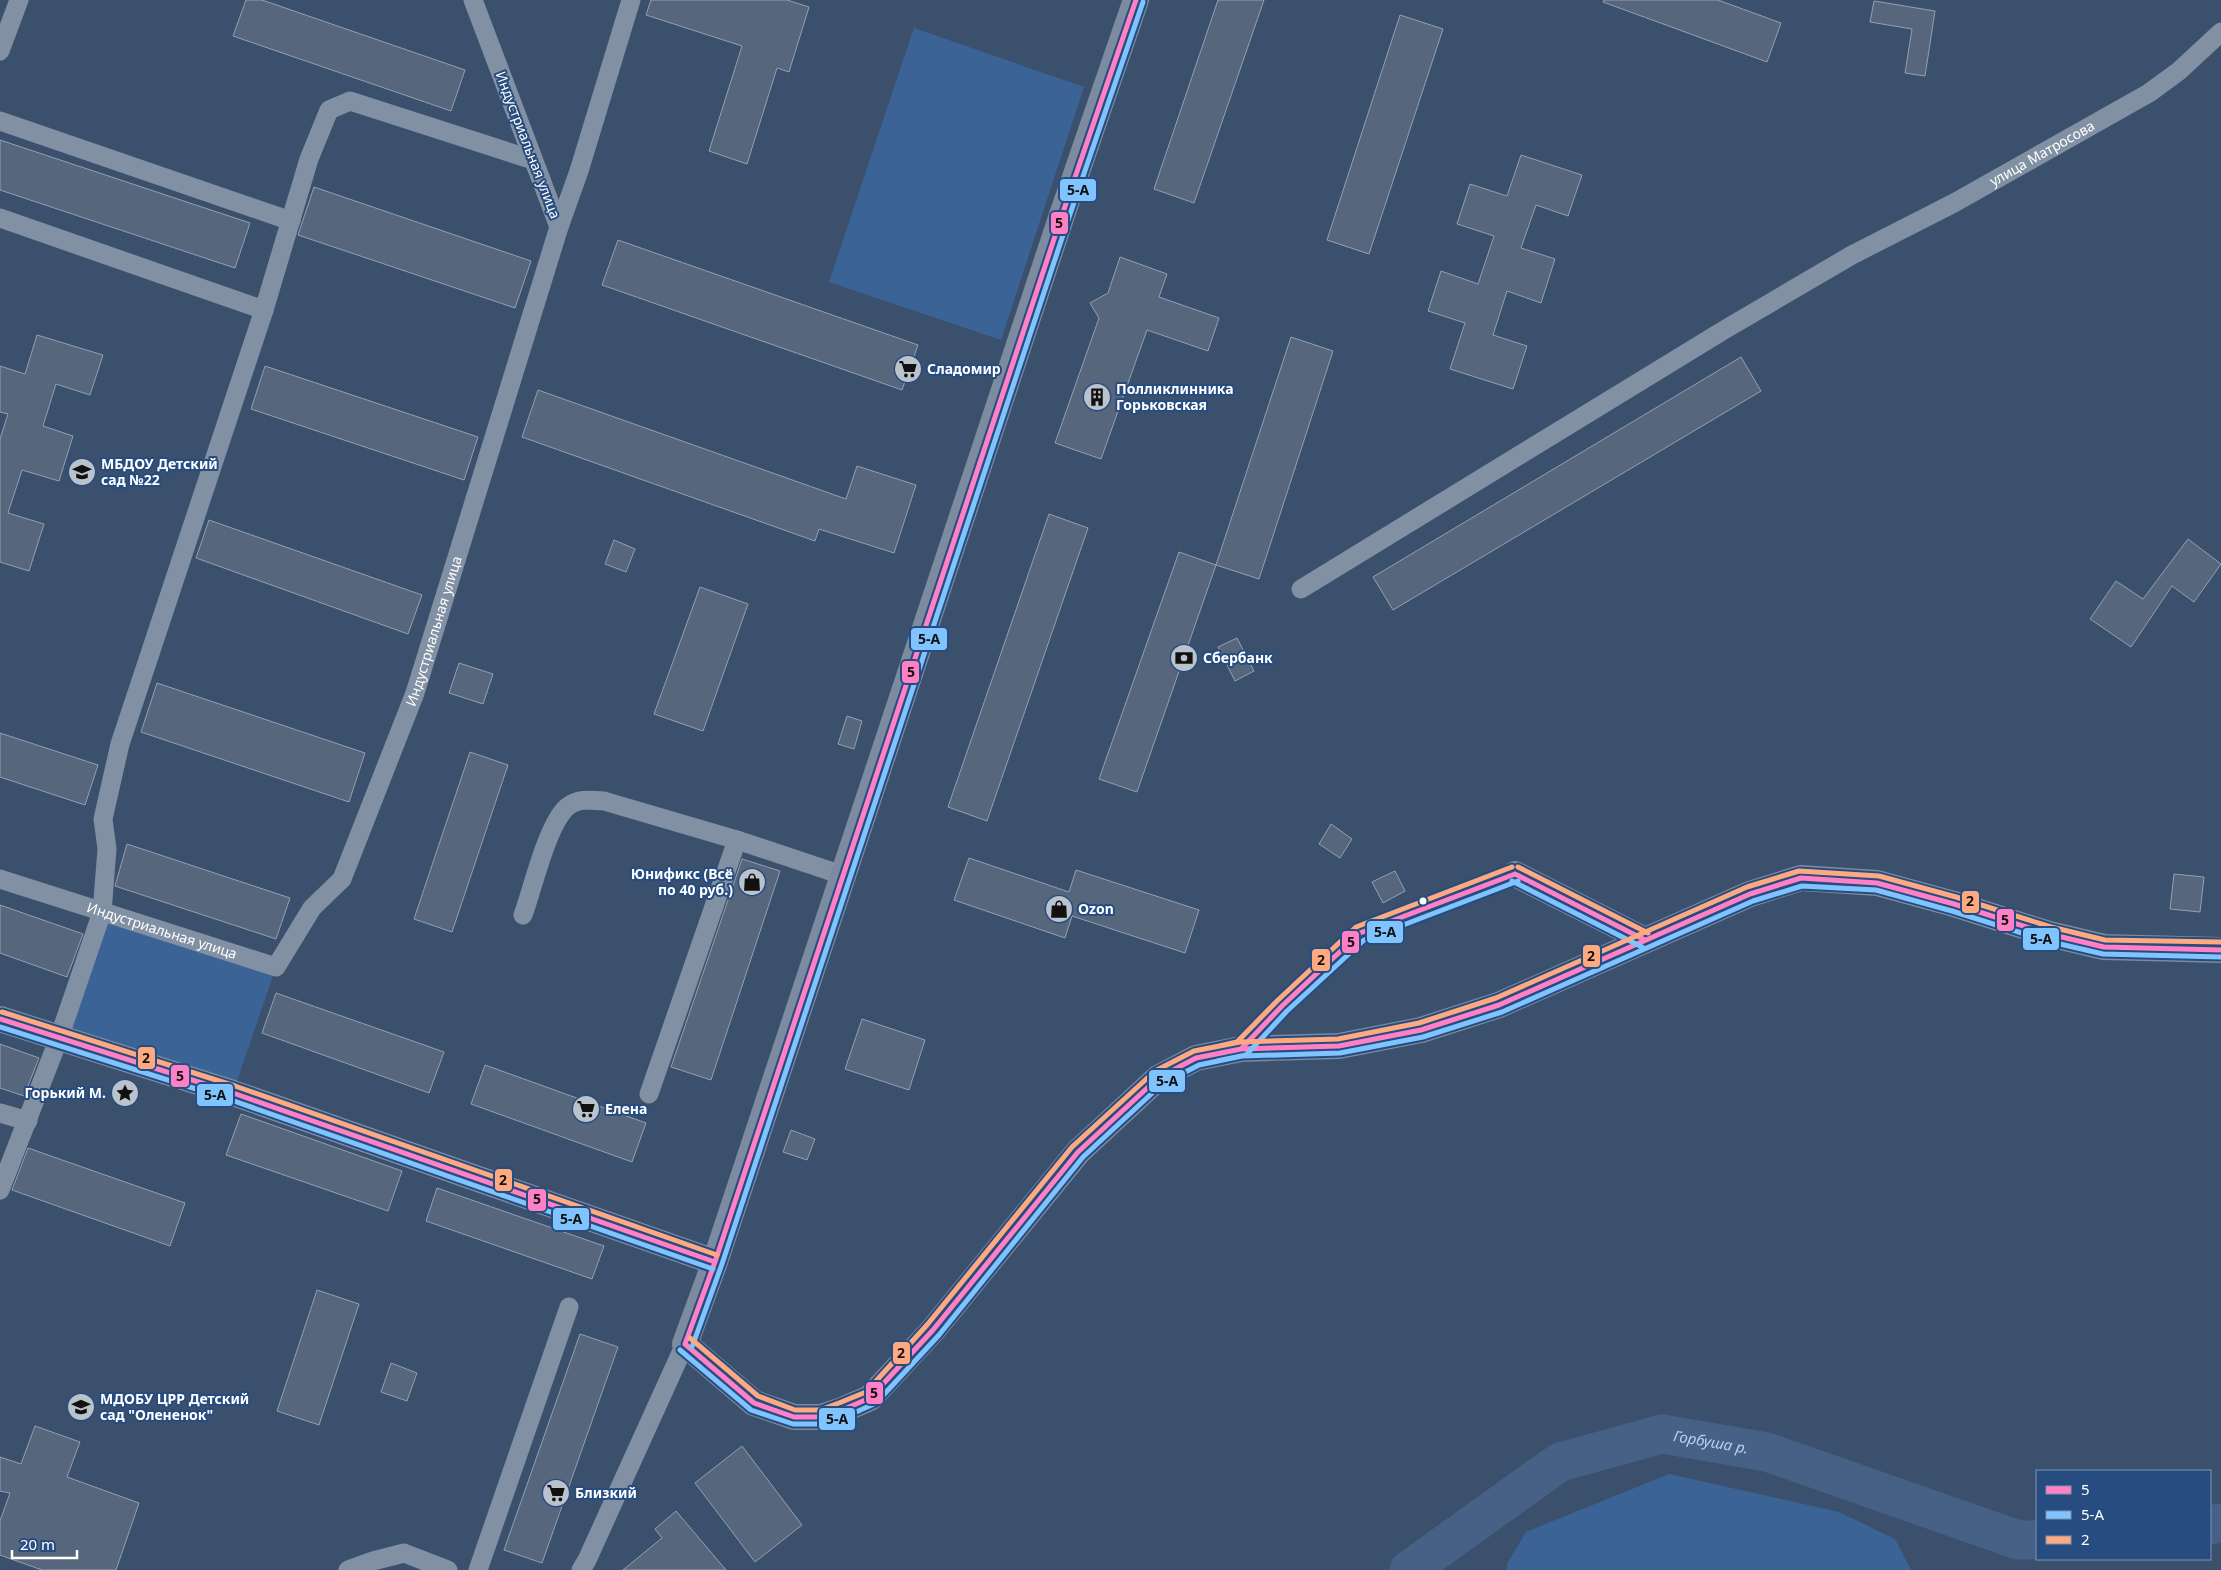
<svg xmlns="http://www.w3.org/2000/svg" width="2221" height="1570" viewBox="0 0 2221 1570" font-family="'Noto Sans',sans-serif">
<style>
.green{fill:#3b6396}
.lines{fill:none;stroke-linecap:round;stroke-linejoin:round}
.river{stroke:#466185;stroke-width:39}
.building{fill:#56677d;stroke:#94a0b1}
.street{stroke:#8190a2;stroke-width:19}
.secondary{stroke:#7c8b9f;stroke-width:26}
.bus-1-casing{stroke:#274c80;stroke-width:9}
.bus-2-casing{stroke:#274c80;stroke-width:9}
.bus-3-casing{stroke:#274c80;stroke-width:9}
.bus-1{stroke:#ff80c5;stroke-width:5}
.bus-2{stroke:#80c4ff;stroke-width:5}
.bus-3{stroke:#ffa980;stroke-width:5}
.bus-dot{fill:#fff;stroke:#274c80;stroke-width:2}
.labels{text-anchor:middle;stroke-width:4;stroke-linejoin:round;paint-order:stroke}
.street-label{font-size:14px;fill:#fff;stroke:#274c80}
.poi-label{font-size:14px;font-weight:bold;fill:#fff;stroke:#274c80;text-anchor:start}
.water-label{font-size:15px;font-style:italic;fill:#b9d0ed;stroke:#274c80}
.line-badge{stroke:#274c80;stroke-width:2}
.pale-badge-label{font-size:14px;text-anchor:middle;font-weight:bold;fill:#111}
</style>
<rect width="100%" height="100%" fill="#3b506c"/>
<path class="green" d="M914,28L1084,87L1001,340L829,282Z
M102,912L276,967L233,1093L59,1038Z
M1669,1474L1839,1512L1895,1539L1911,1570H1507V1564L1526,1532Z"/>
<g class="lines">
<g class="river">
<path d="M2210,1525L2221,1523"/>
<path id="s1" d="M1409,1570L1560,1462L1662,1434L1767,1452L2018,1540H2037"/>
</g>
</g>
<path class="building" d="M246,0H262L465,70L451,111L233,36Z
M651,0H787L809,7L789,72L777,68L747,164L709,151L742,46L646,15Z
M1218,0H1264L1194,203L1154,189Z
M1604,0H1718L1781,23L1767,62L1603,2Z
M1874,1L1935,11L1925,76L1905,73L1912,29L1870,22Z
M1400,15L1443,29L1369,254L1327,240Z
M0,140L250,223L235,268L0,190Z
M1521,155L1582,175L1568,216L1536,205L1521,248L1555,259L1541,303L1507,291L1493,335L1527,346L1513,389L1450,369L1465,323L1428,311L1441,271L1478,284L1494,236L1457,224L1470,184L1507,196Z
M314,187L531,261L515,308L298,235Z
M618,240L918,345L902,390L602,285Z
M1120,257L1167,274L1159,297L1219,318L1208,351L1147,330L1101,459L1055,443L1099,318L1090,303L1108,293Z
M37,335L103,355L90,395L56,384L43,426L73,436L59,481L22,470L8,513L44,524L29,571L0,562V439L8,414L0,412V366L25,374Z
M1291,337L1333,351L1259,579L1216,565Z
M1741,357L1761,391L1393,610L1373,577Z
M265,366L478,437L464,480L251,409Z
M538,390L846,499L857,466L916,485L894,553L819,529L815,541L522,437Z
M1049,514L1088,528L987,821L948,807Z
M209,520L422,595L408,634L196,558Z
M2188,539L2221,564L2194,602L2172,586L2131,647L2090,619L2116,581L2143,599Z
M614,540L635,549L626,572L605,564Z
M1179,552L1216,565L1137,792L1099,779Z
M700,587L748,604L703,731L654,714Z
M1237,638L1254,671L1235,681L1218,647Z
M459,663L493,674L483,704L449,693Z
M157,683L365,753L349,802L141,732Z
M847,716L862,721L854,749L838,744Z
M0,733L98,765L85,805L0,777Z
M470,752L508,765L452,932L414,919Z
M1331,824L1352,839L1340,858L1319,844Z
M127,844L290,898L276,939L115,886Z
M969,858L1069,892L1076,870L1199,910L1185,953L1072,916L1065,938L954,900Z
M742,859L780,871L711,1080L671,1067Z
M1395,871L1405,891L1383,903L1372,882Z
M2174,874L2204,877L2200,912L2170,909Z
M0,905L83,934L67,977L0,953Z
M276,993L444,1052L429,1093L262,1033Z
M862,1019L925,1040L909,1090L845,1069Z
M0,1044L39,1058L24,1096L0,1088Z
M485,1065L646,1123L632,1162L471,1104Z
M241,1114L402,1171L388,1211L226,1155Z
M791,1130L815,1139L807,1160L783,1152Z
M28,1148L185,1203L170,1246L12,1190Z
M437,1188L604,1246L592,1279L426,1221Z
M317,1290L359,1304L319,1425L277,1411Z
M580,1334L618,1347L542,1563L504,1550Z
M391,1363L417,1373L407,1401L381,1392Z
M35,1426L80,1442L67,1477L139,1503L116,1570H42L0,1555V1521L10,1493L0,1491V1457L21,1464Z
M742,1446L802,1525L755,1562L695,1483Z
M676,1511L726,1570H623L662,1538L655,1529Z"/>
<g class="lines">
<g class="street">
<path d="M0,51L19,0"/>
<path d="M0,121L291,221"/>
<path d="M0,218L264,310"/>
<path d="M559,227L579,171L631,0"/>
<path id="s2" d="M1301,589L1724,330L1852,255L1954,203L2149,93L2179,71L2221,32"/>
<path id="s3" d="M0,879L276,967L312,908L342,879L415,693L559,227L473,0"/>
<path d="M523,915C533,888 547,825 567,807C578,798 591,800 604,801L737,840L842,875"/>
<path d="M649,1094L737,840"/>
<path d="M0,1113L28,1121"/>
<path d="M0,1190L59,1038L102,912L107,849L103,819L120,744L264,310L309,159L329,110L350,101L533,160"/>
<path d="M348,1570L373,1561L404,1553L448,1570"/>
<path d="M478,1570L569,1307"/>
<path d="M581,1570L587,1560L685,1344"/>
</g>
<path class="secondary" d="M1136,0L1061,218L715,1262L685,1344L754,1403L794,1417H821L842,1410L870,1398L933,1330L1078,1152L1158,1078L1196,1058L1241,1049L1339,1046L1421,1030L1499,1005L1750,894L1801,878L1877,883L1954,904L2049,934L2104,947L2221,950
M1515,874L1645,940
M0,1019L233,1093L715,1262"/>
<g class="bus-1-casing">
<path id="bus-1" d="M1515,874L1645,940
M0,1019L233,1093L715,1262
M1216,1054L1241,1049L1282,1006L1360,933L1515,874
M685,1344L754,1403L794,1417H821L842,1410L870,1398L933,1330L1078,1152L1158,1078L1196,1058L1241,1049L1339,1046L1421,1030L1499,1005L1750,894L1801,878L1877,883L1954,904L2049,934L2104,947L2221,950
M685,1344L715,1262L1061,218L1136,0"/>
</g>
<g class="bus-2-casing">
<path id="bus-2" d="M1512,881L1642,947
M0,1027L231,1100L713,1269
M1217,1061L1246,1055L1287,1011L1364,940L1518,881
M692,1347L722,1264L1068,220L1143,2
M680,1350L751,1410L793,1424H822L845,1417L876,1403L939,1335L1083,1157L1162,1084L1199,1065L1242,1056L1340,1053L1423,1037L1502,1012L1753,901L1802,886L1876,890L1952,911L2047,941L2103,954L2221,957"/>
</g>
<g class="bus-3-casing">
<path id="bus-3" d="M1518,867L1648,933
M2,1012L235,1086L717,1255
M1215,1047L1237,1042L1277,1001L1356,927L1512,867
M690,1338L758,1396L795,1410H820L839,1403L866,1392L927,1325L1072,1147L1155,1071L1194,1051L1240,1042L1338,1039L1419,1023L1496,998L1747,887L1799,871L1879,876L1956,897L2051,927L2105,940L2221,942"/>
</g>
<use href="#bus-1" class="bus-1"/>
<use href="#bus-2" class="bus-2"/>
<use href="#bus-3" class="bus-3"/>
</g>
<defs>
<g id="supermarket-disc" transform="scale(1.4375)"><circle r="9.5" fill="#bac2cc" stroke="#274c80"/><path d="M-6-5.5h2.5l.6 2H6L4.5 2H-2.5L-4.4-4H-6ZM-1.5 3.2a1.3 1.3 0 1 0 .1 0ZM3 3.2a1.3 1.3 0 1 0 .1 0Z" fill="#111"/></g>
<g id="building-disc" transform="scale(1.4375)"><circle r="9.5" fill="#bac2cc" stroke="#274c80"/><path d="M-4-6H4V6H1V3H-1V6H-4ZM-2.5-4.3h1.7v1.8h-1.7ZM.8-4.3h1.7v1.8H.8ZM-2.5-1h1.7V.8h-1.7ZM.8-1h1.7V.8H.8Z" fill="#111"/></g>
<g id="school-disc" transform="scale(1.4375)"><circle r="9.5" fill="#bac2cc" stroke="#274c80"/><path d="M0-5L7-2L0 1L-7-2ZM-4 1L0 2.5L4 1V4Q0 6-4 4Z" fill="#111"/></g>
<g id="bank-disc" transform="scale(1.4375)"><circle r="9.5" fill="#bac2cc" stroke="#274c80"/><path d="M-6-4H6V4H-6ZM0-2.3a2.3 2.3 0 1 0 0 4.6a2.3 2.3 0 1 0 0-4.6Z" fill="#111"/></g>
<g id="shop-disc" transform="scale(1.4375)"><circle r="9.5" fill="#bac2cc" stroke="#274c80"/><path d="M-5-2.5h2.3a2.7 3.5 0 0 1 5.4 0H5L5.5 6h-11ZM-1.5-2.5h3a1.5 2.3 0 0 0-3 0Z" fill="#111"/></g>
<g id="sight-disc" transform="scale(1.4375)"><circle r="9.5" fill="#bac2cc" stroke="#274c80"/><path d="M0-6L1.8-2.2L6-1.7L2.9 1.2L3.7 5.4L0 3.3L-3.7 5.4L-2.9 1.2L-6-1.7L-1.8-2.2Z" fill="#111"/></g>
</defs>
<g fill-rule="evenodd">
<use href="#supermarket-disc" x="908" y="369"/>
<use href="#building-disc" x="1097" y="397"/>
<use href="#school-disc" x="82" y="472"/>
<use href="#bank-disc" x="1184" y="658"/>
<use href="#shop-disc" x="752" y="882"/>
<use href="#shop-disc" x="1059" y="909"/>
<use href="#sight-disc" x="125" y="1093"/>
<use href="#supermarket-disc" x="586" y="1109"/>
<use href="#school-disc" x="81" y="1407"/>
<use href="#supermarket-disc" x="556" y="1493"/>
</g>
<circle class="bus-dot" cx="1423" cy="901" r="4.5"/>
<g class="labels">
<g class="street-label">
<text transform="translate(528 145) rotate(69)" y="5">Индустриальная улица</text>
<text dy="5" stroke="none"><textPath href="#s2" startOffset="860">улица Матросова</textPath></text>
<text dy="5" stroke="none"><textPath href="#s3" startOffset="665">Индустриальная улица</textPath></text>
<text dy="5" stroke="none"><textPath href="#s3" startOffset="170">Индустриальная улица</textPath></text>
</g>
<g class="poi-label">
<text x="927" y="374">Сладомир</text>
<text x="1116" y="394">Полликлинника<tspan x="1116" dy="16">Горьковская</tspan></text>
<text x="101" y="469">МБДОУ Детский<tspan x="101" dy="16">сад №22</tspan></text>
<text x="1203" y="663">Сбербанк</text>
<text x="733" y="879" text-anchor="end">Юнификс (Всё<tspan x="733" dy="16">по 40 руб.)</tspan></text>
<text x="1078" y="914">Ozon</text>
<text x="106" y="1098" text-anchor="end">Горький М.</text>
<text x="605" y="1114">Елена</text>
<text x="100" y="1404">МДОБУ ЦРР Детский<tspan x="100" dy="16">сад "Олененок"</tspan></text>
<text x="575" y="1498">Близкий</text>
</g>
<g class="water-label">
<text dy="5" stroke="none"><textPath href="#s1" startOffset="341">Горбуша р.</textPath></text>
</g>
</g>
<g class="line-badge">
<rect x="1059" y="178" width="38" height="24" rx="5" fill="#80c4ff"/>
<rect x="1050" y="211" width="19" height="24" rx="5" fill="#ff80c5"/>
<rect x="910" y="627" width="38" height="24" rx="5" fill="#80c4ff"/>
<rect x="901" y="660" width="19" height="24" rx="5" fill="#ff80c5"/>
<rect x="1961" y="890" width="19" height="24" rx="5" fill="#ffa980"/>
<rect x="1996" y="908" width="19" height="24" rx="5" fill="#ff80c5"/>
<rect x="1366" y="920" width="38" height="24" rx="5" fill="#80c4ff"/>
<rect x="2022" y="927" width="38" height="24" rx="5" fill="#80c4ff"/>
<rect x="1341" y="930" width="19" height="24" rx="5" fill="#ff80c5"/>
<rect x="1582" y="944" width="19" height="24" rx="5" fill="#ffa980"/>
<rect x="1311" y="948" width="20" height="24" rx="5" fill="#ffa980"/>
<rect x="137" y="1046" width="19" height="24" rx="5" fill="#ffa980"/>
<rect x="170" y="1064" width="20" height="24" rx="5" fill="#ff80c5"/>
<rect x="1148" y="1069" width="38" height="24" rx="5" fill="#80c4ff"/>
<rect x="196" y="1083" width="38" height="24" rx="5" fill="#80c4ff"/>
<rect x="494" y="1168" width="19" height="24" rx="5" fill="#ffa980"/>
<rect x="527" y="1188" width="20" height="24" rx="5" fill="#ff80c5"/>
<rect x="552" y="1207" width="38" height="24" rx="5" fill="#80c4ff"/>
<rect x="892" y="1341" width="19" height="24" rx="5" fill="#ffa980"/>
<rect x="865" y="1381" width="19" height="24" rx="5" fill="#ff80c5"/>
<rect x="818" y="1407" width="38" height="24" rx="5" fill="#80c4ff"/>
</g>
<g class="pale-badge-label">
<text x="1078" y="195">5-А</text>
<text x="1059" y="228">5</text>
<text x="929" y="644">5-А</text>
<text x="911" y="677">5</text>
<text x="1970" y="906">2</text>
<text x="2005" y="925">5</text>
<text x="1385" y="937">5-А</text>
<text x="2041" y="944">5-А</text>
<text x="1351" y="947">5</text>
<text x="1591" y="961">2</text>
<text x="1321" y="965">2</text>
<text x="146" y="1063">2</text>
<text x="180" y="1081">5</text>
<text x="1167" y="1086">5-А</text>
<text x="215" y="1100">5-А</text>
<text x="503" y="1185">2</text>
<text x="537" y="1204">5</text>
<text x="571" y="1224">5-А</text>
<text x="901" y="1358">2</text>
<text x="874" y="1398">5</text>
<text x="837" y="1424">5-А</text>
</g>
<rect x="2036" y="1470" width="175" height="90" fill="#274c80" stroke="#7d94b3"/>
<rect x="2046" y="1486" width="25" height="8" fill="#ff80c5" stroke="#7d94b3"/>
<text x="2081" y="1495" font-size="15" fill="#ffffff">5</text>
<rect x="2046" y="1511" width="25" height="8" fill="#80c4ff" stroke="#7d94b3"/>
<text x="2081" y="1520" font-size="15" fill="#ffffff">5-А</text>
<rect x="2046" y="1536" width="25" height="8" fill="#ffa980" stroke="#7d94b3"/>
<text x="2081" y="1545" font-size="15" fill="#ffffff">2</text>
<path d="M12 1550v8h65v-8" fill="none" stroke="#ffffff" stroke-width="2.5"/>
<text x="20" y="1550" font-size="15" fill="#ffffff" stroke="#274c80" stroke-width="4" paint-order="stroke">20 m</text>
</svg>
